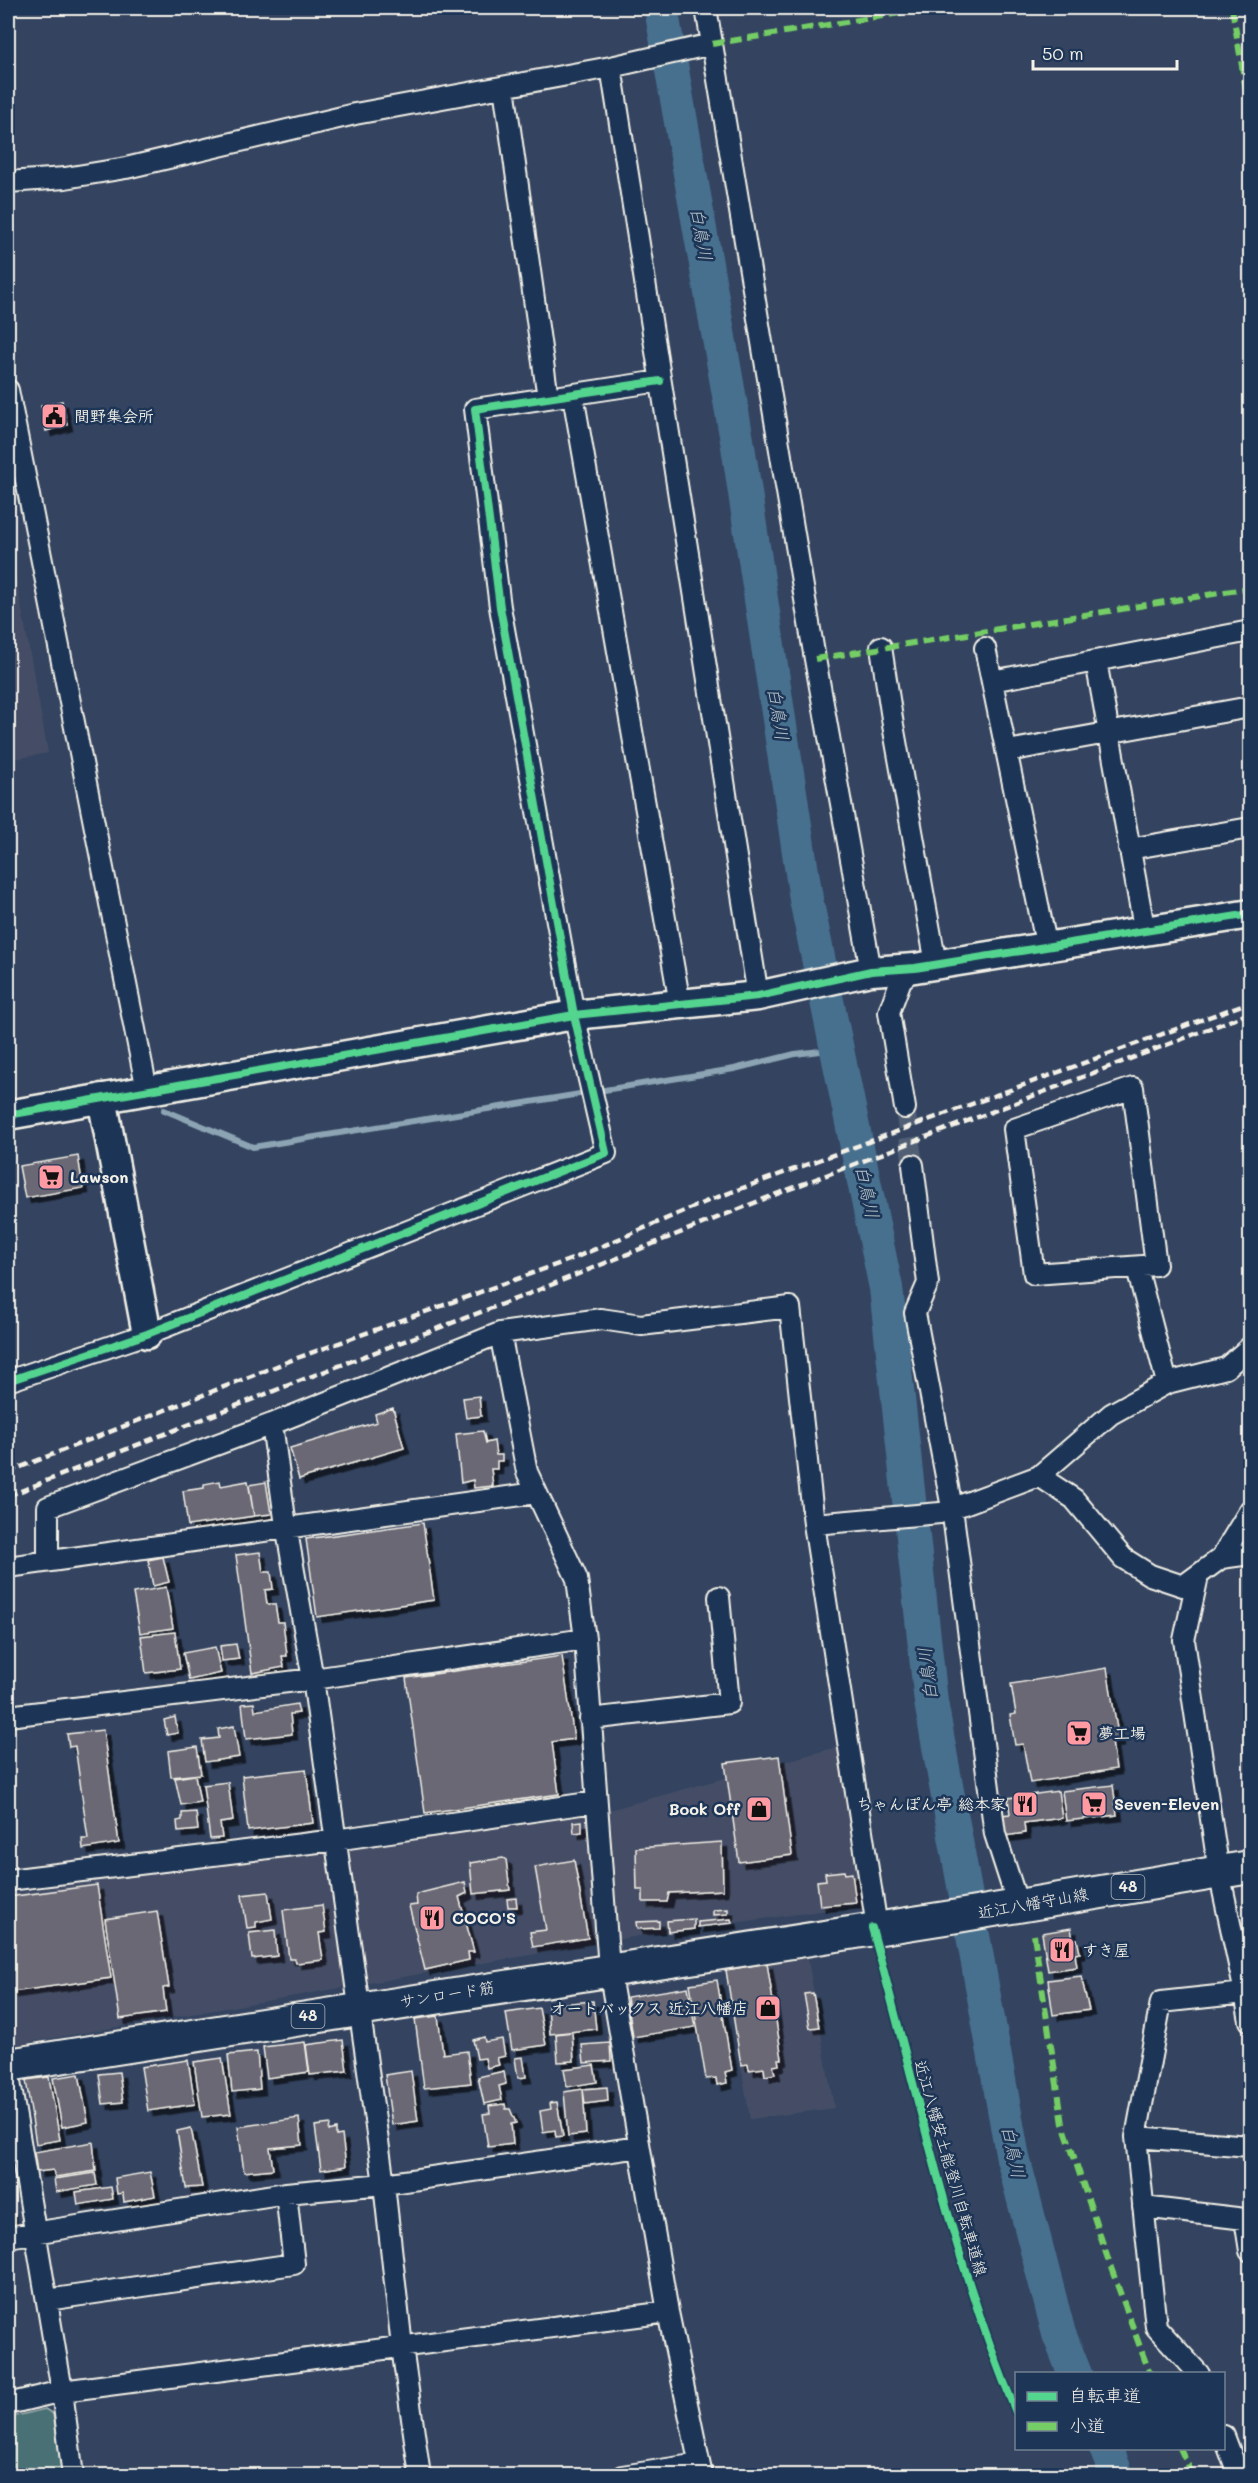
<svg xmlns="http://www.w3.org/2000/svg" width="1258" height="2483" viewBox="0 0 1258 2483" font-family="Mali,'Klee One',sans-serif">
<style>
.built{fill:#444e66}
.green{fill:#487075;stroke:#9eb0ae;stroke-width:1.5}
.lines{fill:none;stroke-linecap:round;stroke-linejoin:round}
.stream{stroke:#8ca4b3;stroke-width:6}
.river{stroke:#47708f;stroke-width:34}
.building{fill:#6a6774;stroke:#f4f1e8;stroke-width:1.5;filter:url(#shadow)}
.street-tunnel{stroke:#515e74;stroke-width:20;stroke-dasharray:20 10;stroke-linecap:butt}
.street-casing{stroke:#f4f1e8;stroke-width:24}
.secondary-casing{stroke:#f4f1e8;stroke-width:33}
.primary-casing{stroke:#f4f1e8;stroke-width:36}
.street{stroke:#1d3557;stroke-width:20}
.secondary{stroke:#1d3557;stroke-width:28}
.primary{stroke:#1d3557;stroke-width:32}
.rail{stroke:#f4f1e8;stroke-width:4.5;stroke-dasharray:9 4.5;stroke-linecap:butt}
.quiet{stroke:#74ce65;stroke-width:6;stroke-dasharray:12 6;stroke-linecap:butt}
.cycleway-casing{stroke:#1d3557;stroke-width:11}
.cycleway{stroke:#53d58f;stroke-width:8}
.labels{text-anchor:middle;stroke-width:5;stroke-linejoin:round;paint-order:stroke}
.shield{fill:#1d3557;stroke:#b4b9bc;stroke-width:1.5}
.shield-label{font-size:15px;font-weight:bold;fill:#f4f1e8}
.poi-label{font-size:16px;font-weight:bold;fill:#f4f1e8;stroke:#1d3557;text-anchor:start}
.street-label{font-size:16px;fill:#f4f1e8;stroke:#1d3557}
.water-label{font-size:18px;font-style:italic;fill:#b7c4c9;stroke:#1d3557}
</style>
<defs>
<filter id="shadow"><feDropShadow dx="5.5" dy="5.5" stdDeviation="0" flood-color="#0009"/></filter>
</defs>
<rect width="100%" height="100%" fill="#344460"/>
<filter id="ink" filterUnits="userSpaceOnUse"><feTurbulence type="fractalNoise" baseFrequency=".0167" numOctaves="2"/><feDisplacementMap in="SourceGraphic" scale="12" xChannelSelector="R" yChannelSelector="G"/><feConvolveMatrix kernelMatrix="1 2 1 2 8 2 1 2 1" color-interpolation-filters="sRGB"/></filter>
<g filter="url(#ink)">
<path class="built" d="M8,534L48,753L8,760Z
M841,1746L862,1905L632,1937L8,2046V1894L606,1811Z
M807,1954L834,2108L750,2119L724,1961Z"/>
<path class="green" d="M45,2409L53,2414L63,2475H8V2418Z"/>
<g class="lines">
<path class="stream" d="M164,1110L253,1147L734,1069L795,1054L837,1049"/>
<path class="river" d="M661,8L738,446L806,899L886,1288L931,1702L1013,2158L1059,2334L1075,2374
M1106,2448L1117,2476"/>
</g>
<path class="building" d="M62,401L67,425L46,431L41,406Z
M78,1156L83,1188L25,1198L19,1166Z
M479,1396L481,1416L466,1418L463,1398Z
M393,1408L404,1448L299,1479L290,1448L377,1422L375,1414Z
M483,1431L486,1443L494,1441L496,1455H502V1461H497V1469H491L493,1486L474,1488L473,1480L461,1483L456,1434Z
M220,1481L221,1486L248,1481L254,1516L188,1526L183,1491L204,1488V1484Z
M266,1482L271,1514L254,1516L249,1485Z
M423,1523L434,1600L317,1617L306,1539Z
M260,1552L263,1572H271L273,1589L265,1590L267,1604H275L278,1622H283L287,1656H282L284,1667L252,1673L236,1555Z
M163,1557L169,1582L153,1586L148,1560Z
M166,1587L173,1628L140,1633L133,1593Z
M175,1632L180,1669L146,1673L141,1636Z
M236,1644L239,1659L222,1661L220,1646Z
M215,1647L221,1673L189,1680L183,1653Z
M562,1656L574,1739L552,1742L559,1794L425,1813L406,1678Z
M1107,1668L1119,1741L1112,1742L1116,1769L1030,1783L1023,1744L1015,1745L1010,1715L1016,1714L1011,1684Z
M254,1703L255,1711L297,1704L299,1713L290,1714L292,1734L246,1739L242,1704Z
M175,1717L178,1733L167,1735L164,1720Z
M234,1726L239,1757L205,1762L202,1740L219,1738L218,1729Z
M103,1730L119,1843L83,1849L82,1839H88L75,1746L69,1747L67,1734Z
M197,1747L201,1774L171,1777L168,1751Z
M779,1756L792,1855L739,1862L725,1763Z
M306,1769L313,1823L248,1831L242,1776Z
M195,1775L200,1802L181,1805L175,1778Z
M228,1782L233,1821L220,1823L222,1838L210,1839L203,1785Z
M1113,1785L1117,1815L1066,1821L1062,1791Z
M1058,1791L1062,1818L1024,1823L1025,1833L1005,1836L1001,1815L1010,1814L1008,1798Z
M196,1812L198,1830L178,1832L177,1821L182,1820V1813Z
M582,1821V1832L574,1833L573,1822Z
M722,1842L723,1890L669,1893L667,1902H643V1890H637L636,1848Z
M503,1858L506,1860L510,1890L473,1894L470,1863Z
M574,1860L588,1938L533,1947L530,1932L546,1930L535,1867Z
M844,1871L845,1874L852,1873L856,1903L820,1906L817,1881L826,1880L825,1873Z
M465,1882L467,1893L459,1897L474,1952H468L469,1960L425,1970L409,1906L417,1905L416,1894Z
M97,1885L111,1978L12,1992L8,1963V1939L10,1938L8,1897Z
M268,1892L272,1919L256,1922V1927L247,1928L242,1895Z
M516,1898L517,1907H508L507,1899Z
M322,1905L326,1932L319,1933L323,1960L296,1963L295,1959H289L283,1910Z
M728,1909V1914L713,1915V1910Z
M157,1911L169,1987L163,1988L166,2012L120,2019L105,1919Z
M694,1919V1929L668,1932L667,1921Z
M731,1919L732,1923L698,1927V1922Z
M659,1921V1928L637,1929L636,1922Z
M1071,1928L1073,1940L1077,1939L1080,1953L1075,1954L1077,1967L1048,1971L1042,1933Z
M275,1930L277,1956L252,1959L249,1933Z
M767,1963L782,2059H778L779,2065L773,2066L775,2074L765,2076L764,2068L749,2070L748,2064L741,2065L726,1970Z
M1081,1976L1089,2010L1053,2015L1048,1980Z
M717,1980L732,2070L725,2072L727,2083L717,2085L716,2078L706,2079L690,1984Z
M688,1987L695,2027L633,2037L627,1997Z
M813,1993L819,2027L810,2028L804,1994Z
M593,2001L596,2029L550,2034L548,2005Z
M539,2008L546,2045L512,2050L506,2013Z
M438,2016L443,2054L467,2051L471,2083L424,2088L415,2019Z
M572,2032L574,2061L558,2062L556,2034Z
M484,2037L485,2042L502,2039L505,2056L497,2058L499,2065L487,2068L485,2058L477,2059L473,2040Z
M343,2040L347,2071L310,2075L306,2045Z
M305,2042L309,2072L267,2078L263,2047Z
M610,2043L611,2061L584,2063L582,2045Z
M257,2052L260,2089L232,2092L228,2055Z
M523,2057L526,2077L518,2078L515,2058Z
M222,2058L231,2114L202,2117L194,2062Z
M188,2060L195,2104L148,2111L141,2067Z
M594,2065L597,2082L567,2087L564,2069Z
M411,2071L418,2121L392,2125L385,2075Z
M504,2071L506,2084L499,2086L502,2100L484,2104L478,2077Z
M119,2072L123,2102L103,2104L99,2074Z
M79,2074L88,2122L62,2127L53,2078Z
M49,2077L60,2140L36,2144L26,2080Z
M607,2087L608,2101L585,2104L583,2089Z
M583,2089L586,2134L568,2136L564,2092Z
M557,2102L563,2136L556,2137L555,2130L543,2132L540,2111L551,2109L550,2103Z
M505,2104L506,2109H510L516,2123L511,2124L513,2144L488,2147L483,2114L490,2113L489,2106Z
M299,2118L302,2145L270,2148L273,2169L244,2172L238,2127Z
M330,2124L329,2131L336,2129V2136L342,2135L346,2166L321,2170L315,2126Z
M191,2128L202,2187L186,2188L177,2131Z
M93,2142L96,2171L55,2177L53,2170L37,2172L34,2152Z
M150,2172L155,2196L124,2202L123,2193L117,2194L115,2178Z
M95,2173L97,2185L56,2192L54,2179Z
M111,2187L113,2199L78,2205L76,2192Z
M10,2210L14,2227L8,2229V2211Z"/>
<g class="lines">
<path class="street-tunnel" d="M905,1108L913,1165"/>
<g class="street-casing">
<path id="street" d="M706,8L815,659L871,971
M611,67L758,996
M504,87L548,398
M8,182L65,178L126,168L355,114L611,67L712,44
M8,390L147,1090
M573,395L680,1004
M881,647L893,725L936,964
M985,648L1047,948
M1096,661L1145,933
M992,681L1250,631
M1008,751L1250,707
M1129,849L1250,828
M1133,1088L1156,1265L1034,1274L1014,1129Z
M905,1108L889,1012L901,980L915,968
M913,1165L928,1283L915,1313L952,1508L995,1834L1018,1905
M1137,1268L1167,1383
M500,1333L527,1472L577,1579L585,1639L609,1969L668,2312L702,2476
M8,1381L147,1334L606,1153L574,1015L500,607L475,409L660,381
M272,1424L286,1526L313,1679L384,2184L402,2347L420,2476
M1039,1476L1111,1414L1167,1383L1226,1368L1250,1347
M814,1524L940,1513L1039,1476L1074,1499L1123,1558L1150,1575L1183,1586L1221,1558L1250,1554
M1221,1558L1250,1510
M48,1560V1507L272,1424L500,1333L601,1319L641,1325L790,1307L814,1524L877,1927
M8,1567L536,1493
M1198,1576L1184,1640L1219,1872L1245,1993L1161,2002L1136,2137L1156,2327L1199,2374
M8,1716L313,1679L585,1639
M590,1719L729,1703L719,1597
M8,1880L335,1840L595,1802
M1245,1993L1250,2021
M8,2070L62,2391L73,2476
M1136,2137L1250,2146V2141
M1143,2207L1245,2219L1250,2251
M8,2237L286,2193L384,2184L639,2147
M47,2300L294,2264L286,2193
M8,2404L62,2391L668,2312
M1224,2436L1239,2476
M622,2476L699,2464"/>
</g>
<g class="secondary-casing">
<path id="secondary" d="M102,1098L147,1334
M8,1115L574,1015L758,996L871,971L915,968L1250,914"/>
</g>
<g class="primary-casing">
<path id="primary" d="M8,2065L958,1916L1250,1867"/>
</g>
<use href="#street" class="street"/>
<use href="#secondary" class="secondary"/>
<use href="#primary" class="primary"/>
<path class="rail" d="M8,1472L297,1358L572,1259L710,1200L1250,1002
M8,1496L299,1381L531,1293L774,1195L1250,1013"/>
<path class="quiet" d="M1232,8L1250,113
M712,44L931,8
M815,659L1250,588
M1034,1935L1063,2124L1110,2265L1150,2374
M1180,2448L1193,2476"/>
<g class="cycleway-casing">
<path id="cycleway" d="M8,1115L574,1015L758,996L871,971L915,968L1250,914
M8,1381L147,1334L606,1153L574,1015L500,607L475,409L660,381
M872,1928C917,2089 951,2257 1016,2412"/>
</g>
<use href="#cycleway" class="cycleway"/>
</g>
</g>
<defs>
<g id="civic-square" transform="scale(1.35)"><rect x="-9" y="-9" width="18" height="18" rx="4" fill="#ff9aa2" stroke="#1d3557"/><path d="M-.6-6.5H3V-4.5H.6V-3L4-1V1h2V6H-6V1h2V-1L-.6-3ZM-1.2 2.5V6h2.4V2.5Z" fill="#111"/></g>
<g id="supermarket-square" transform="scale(1.35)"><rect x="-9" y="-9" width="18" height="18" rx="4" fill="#ff9aa2" stroke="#1d3557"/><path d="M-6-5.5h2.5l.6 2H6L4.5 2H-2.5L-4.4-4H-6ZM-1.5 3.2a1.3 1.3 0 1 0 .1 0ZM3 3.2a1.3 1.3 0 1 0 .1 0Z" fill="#111"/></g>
<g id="restaurant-square" transform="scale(1.35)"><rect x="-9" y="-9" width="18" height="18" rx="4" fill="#ff9aa2" stroke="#1d3557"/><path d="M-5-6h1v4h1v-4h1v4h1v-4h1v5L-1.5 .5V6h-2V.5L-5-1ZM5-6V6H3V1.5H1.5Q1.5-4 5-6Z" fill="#111"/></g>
<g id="shop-square" transform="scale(1.35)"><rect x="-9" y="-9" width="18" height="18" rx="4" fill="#ff9aa2" stroke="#1d3557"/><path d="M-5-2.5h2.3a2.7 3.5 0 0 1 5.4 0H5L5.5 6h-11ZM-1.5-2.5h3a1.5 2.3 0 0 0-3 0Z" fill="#111"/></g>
</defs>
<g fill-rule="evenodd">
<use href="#civic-square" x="54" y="416"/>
<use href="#supermarket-square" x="51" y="1177"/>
<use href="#supermarket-square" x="1079" y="1733"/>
<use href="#restaurant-square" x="1025" y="1804"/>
<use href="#supermarket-square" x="1094" y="1804"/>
<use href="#shop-square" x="759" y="1809"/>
<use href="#restaurant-square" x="432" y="1918"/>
<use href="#restaurant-square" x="1062" y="1950"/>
<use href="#shop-square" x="768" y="2008"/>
</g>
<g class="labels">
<g class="shield">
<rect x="1111.5" y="1875" width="33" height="24" rx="4.5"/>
<rect x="291.5" y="2004" width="33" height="24" rx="4.5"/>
</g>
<g class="shield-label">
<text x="1128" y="1892">48</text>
<text x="308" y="2021">48</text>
</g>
<g class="poi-label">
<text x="74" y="422">間野集会所</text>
<text x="70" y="1183">Lawson</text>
<text x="1098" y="1739">夢工場</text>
<text x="1006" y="1810" text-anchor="end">ちゃんぽん亭 総本家</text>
<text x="1114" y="1810">Seven-Eleven</text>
<text x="740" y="1815" text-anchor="end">Book Off</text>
<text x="452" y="1924">COCO'S</text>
<text x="1082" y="1956">すき屋</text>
<text x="748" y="2014" text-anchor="end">オートバックス 近江八幡店</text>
</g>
<g class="street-label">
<text transform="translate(1033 1903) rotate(-10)" y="6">近江八幡守山線</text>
<text transform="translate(447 1994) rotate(-9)" y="6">サンロード筋</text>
<text transform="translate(951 2168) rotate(74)" y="6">近江八幡安土能登川自転車道線</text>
</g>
<g class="water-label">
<text transform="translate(701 234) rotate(80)" y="6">白鳥川</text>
<text transform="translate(778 714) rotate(81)" y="6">白鳥川</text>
<text transform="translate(867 1192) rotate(78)" y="6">白鳥川</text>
<text transform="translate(928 1674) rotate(-97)" y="6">白鳥川</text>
<text transform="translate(1013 2152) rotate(78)" y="6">白鳥川</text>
</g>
</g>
<rect width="1258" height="2483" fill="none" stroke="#1d3557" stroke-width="30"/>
<rect x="15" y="15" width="1228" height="2453" fill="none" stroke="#f4f1e8" stroke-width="2" filter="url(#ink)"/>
<rect x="1015" y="2372" width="210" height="78" fill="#1d3557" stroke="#738091" stroke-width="1.5"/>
<rect x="1027" y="2392" width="30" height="9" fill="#53d58f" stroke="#738091" stroke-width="1.5"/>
<text x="1069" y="2402" font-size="18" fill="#f4f1e8">自転車道</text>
<rect x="1027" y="2422" width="30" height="9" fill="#74ce65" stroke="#738091" stroke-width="1.5"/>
<text x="1069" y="2432" font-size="18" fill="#f4f1e8">小道</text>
<path d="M1033 60v9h144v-9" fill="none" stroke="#f4f1e8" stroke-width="3"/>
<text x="1042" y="60" font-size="18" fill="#f4f1e8" stroke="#1d3557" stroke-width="4.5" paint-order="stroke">50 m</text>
</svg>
